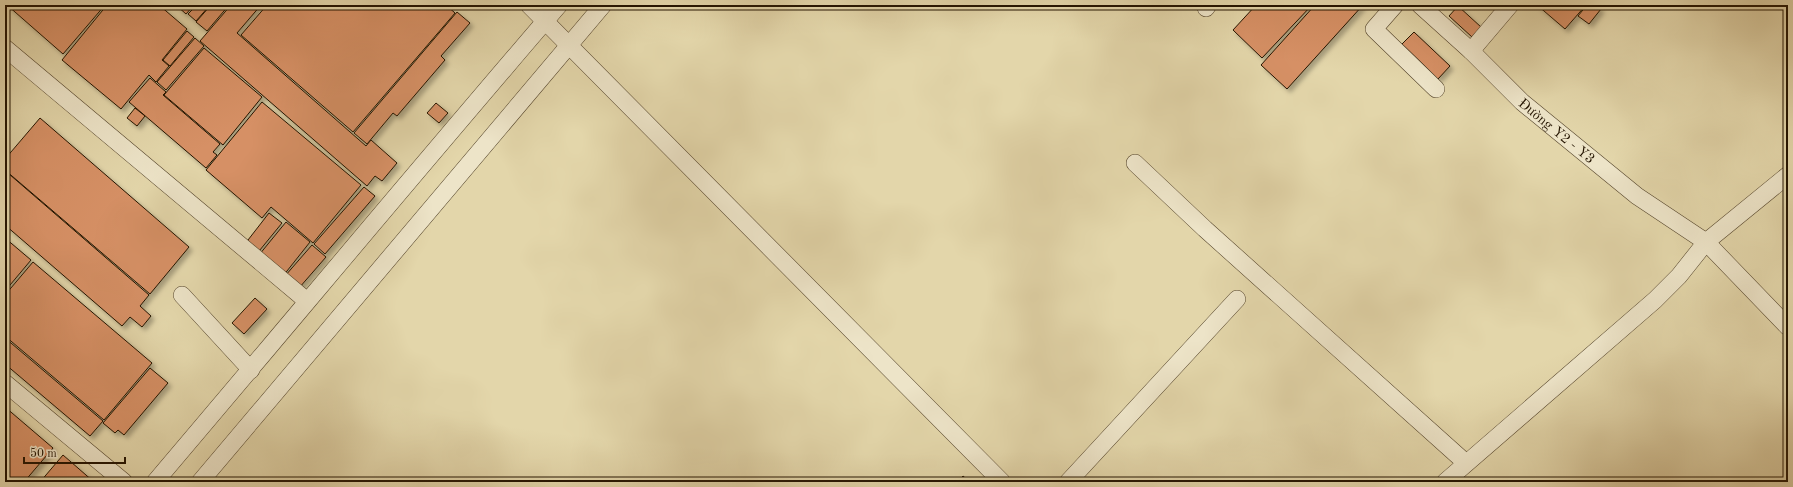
<svg xmlns="http://www.w3.org/2000/svg" width="1793" height="487" viewBox="0 0 1793 487" font-family="'Old Standard TT',serif">
<style>
.building{fill:#d69065;stroke:#241401;filter:url(#shadow)}
.lines{fill:none;stroke-linecap:round;stroke-linejoin:round}
.minor-casing{stroke:#54442b;stroke-width:18}
.minor{stroke:#ede4c8;stroke-width:17}
.labels{text-anchor:middle;stroke-width:3.5;stroke-linejoin:round;paint-order:stroke}
.street-label{font-size:14px;fill:#241401;stroke:#ede4c8}
</style>
<defs>
<filter id="shadow"><feDropShadow dx="3.5" dy="3.5" stdDeviation="2" flood-color="#0004"/></filter>
</defs>
<rect width="100%" height="100%" fill="#e3d6aa"/>
<filter id="stains"><feTurbulence type="fractalNoise" baseFrequency=".005" numOctaves="4"/><feColorMatrix values="0 0 0 0 .2 0 0 0 0 .09 0 0 0 0 .02 0 0 0 .5 -.17"/></filter>
<radialGradient id="worn" r=".72"><stop offset=".6" stop-color="#630" stop-opacity="0"/><stop offset="1" stop-color="#630" stop-opacity=".3"/></radialGradient>
<path class="building" d="M7,5H105L63,54Z
M107,5H159L187,29L162,60L169,66L156,82L149,75L121,109L62,60Z
M176,5H194L186,14Z
M197,5H210L196,21L188,14Z
M211,5H229L207,31L196,22Z
M231,5H261L237,33L366,146L371,140L397,163L382,181L375,176L367,186L200,41Z
M267,5H446L455,13L353,132L241,35Z
M1256,5H1312L1262,58L1233,30Z
M1315,5H1363L1287,89L1261,65Z
M1537,5H1586L1565,29Z
M1587,5H1596L1601,9L1589,24L1578,16Z
M1458,6L1481,27L1472,37L1449,16Z
M457,12L470,23L441,56L445,60L397,116L393,113L367,144L354,133Z
M187,31L194,37L170,66L163,60Z
M1414,32L1450,66L1438,79L1402,44Z
M195,38L204,46L166,90L157,82Z
M204,48L262,97L223,145L164,95Z
M150,78L166,92L163,95L220,144L213,152L217,155L206,168L129,102Z
M262,102L361,185L313,243L271,207L262,218L206,170Z
M436,103L448,113L439,123L427,113Z
M135,108L145,116L137,126L127,118Z
M40,118L189,247L150,294L5,170V159Z
M9,174L149,295L140,306L151,316L142,327L130,317L122,326L5,225V179Z
M364,187L375,196L325,254L314,244Z
M269,213L282,223L255,256L247,250L248,240Z
M286,222L310,242L283,276L259,255Z
M5,238L31,260L5,291Z
M312,245L326,257L299,288L285,276Z
M33,262L152,363L104,420L5,336V295Z
M255,298L267,309L244,334L232,323Z
M5,338L103,421L90,436L5,364Z
M150,368L168,383L124,435L118,430L115,433L103,423Z
M5,407L53,448L24,482H5Z
M63,455L94,482H40Z
M963,476L970,482H957Z"/>
<g class="lines">
<g class="minor-casing">
<g id="minor">
<path d="M529,5L1002,482"/>
<path d="M1395,5L1374,29L1436,89"/>
<path id="s1" d="M1420,5L1471,51L1522,102L1637,196L1706,242L1788,327"/>
<path d="M1206,8L1208,5"/>
<path d="M5,48L307,301"/>
<path d="M1471,51L1510,5"/>
<path d="M1135,163L1205,229L1466,463"/>
<path d="M182,295L251,370"/>
<path d="M5,383L124,482"/>
<path d="M155,482C290,323 423,163 559,5"/>
<path d="M200,482L603,5"/>
<path d="M1068,482L1237,299"/>
<path d="M1445,482L1655,300L1679,276L1706,242L1788,175"/>
</g>
</g>
<use href="#minor" class="minor"/>
</g>
<g class="labels">
<g class="street-label">
<text dy="5" stroke="none"><textPath href="#s1" startOffset="186">Đường Y2 - Y3</textPath></text>
</g>
</g>
<rect width="1793" height="487" fill="none" stroke="#e3d6aa" stroke-width="20"/>
<rect x="6" y="6" width="1781" height="475" fill="none" stroke="#241401" stroke-width="2"/>
<rect x="10" y="10" width="1773" height="467" fill="none" stroke="#241401"/>
<path d="M24 457v6h101v-6" fill="none" stroke="#241401" stroke-width="2"/>
<text x="30" y="457" font-size="12" fill="#241401" stroke="#ede4c8" stroke-width="3" paint-order="stroke">50 m</text>
<rect width="100%" height="100%" filter="url(#stains)"/>
<rect width="100%" height="100%" fill="url(#worn)"/>
</svg>
